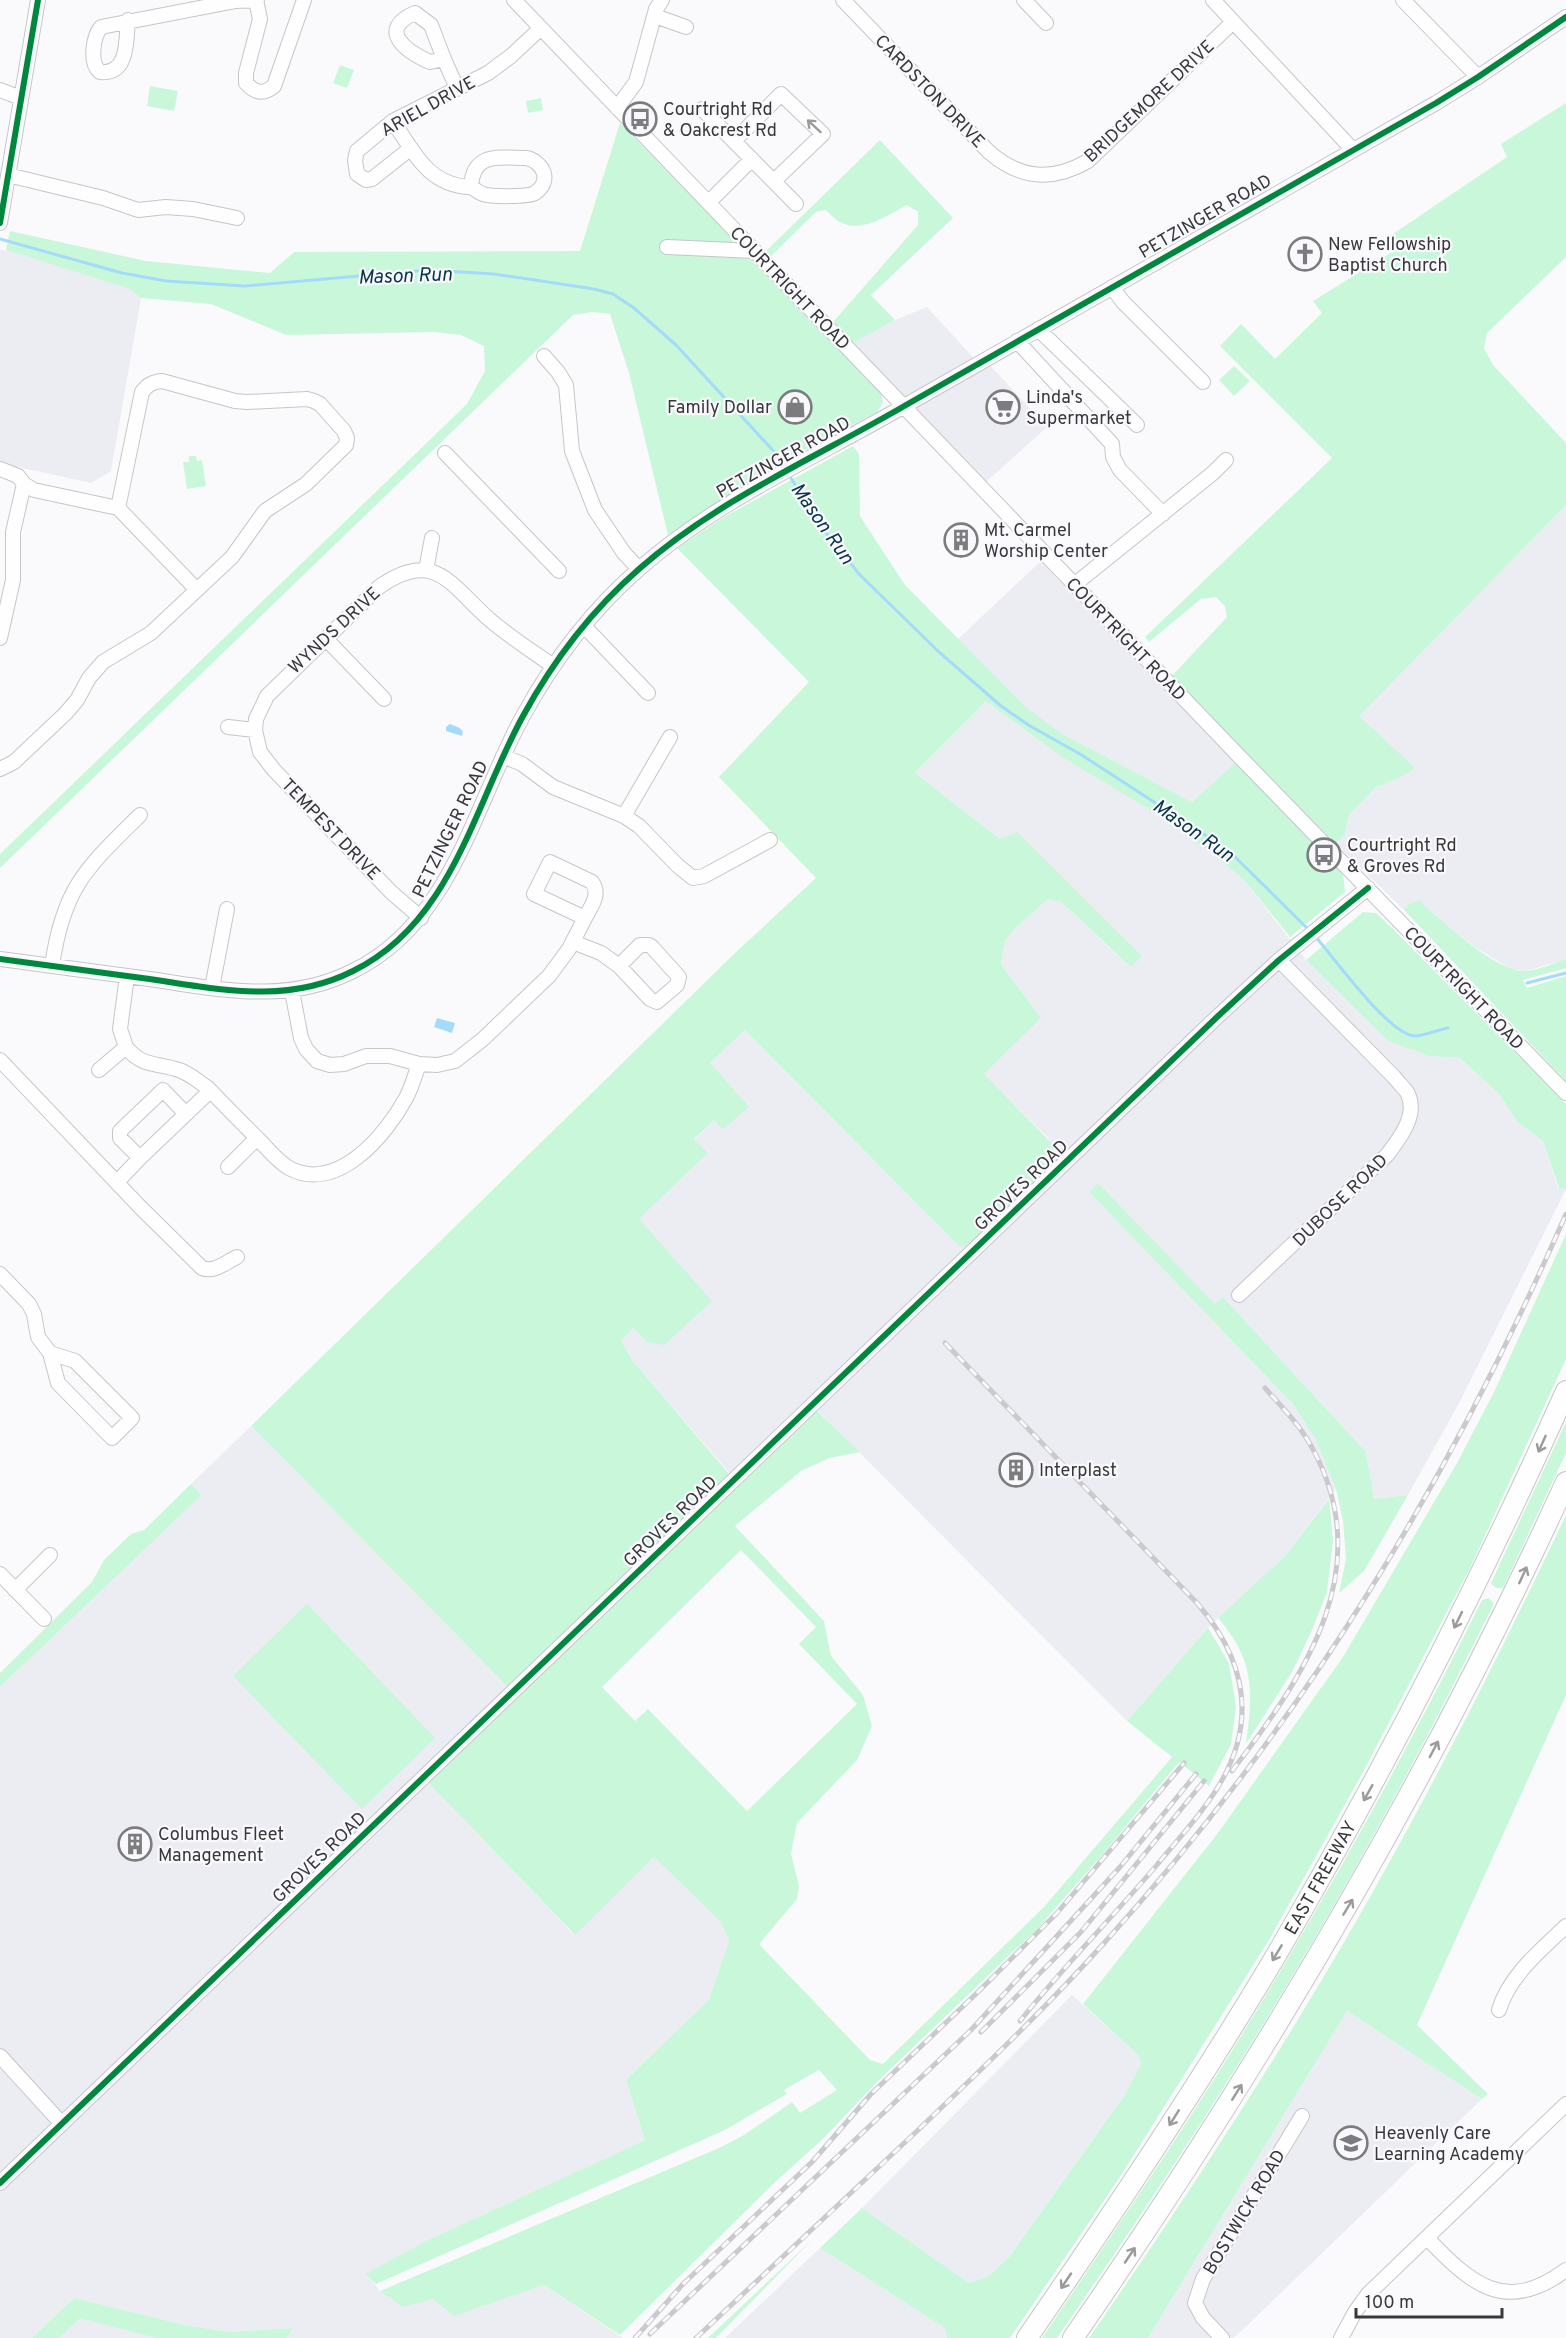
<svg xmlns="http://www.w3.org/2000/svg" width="1566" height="2338" viewBox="0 0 1566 2338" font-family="Overpass,sans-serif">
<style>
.built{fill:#ececf3}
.green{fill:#c8f8d9;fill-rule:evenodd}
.water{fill:#a5dbfa}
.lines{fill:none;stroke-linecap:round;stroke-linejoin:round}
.stream{stroke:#a5dbfa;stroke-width:3}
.minor-casing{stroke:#c6c6c8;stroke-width:16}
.highway-casing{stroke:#c6c6c8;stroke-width:22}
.minor{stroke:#fefeff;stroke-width:14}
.highway{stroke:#fefeff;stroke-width:20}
.rail-casing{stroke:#cacacc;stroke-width:5}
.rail{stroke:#f9f9fd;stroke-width:3;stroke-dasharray:9;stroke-linecap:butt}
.cycleway-casing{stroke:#f9f9fd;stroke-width:10}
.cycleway{stroke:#00873e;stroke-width:6}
.oneway{stroke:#9b9b9c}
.labels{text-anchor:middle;stroke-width:4.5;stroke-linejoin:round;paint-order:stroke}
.street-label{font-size:18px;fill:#38383a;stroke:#f9f9fd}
.poi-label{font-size:18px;fill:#38383a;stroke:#f9f9fd;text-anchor:start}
.water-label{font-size:20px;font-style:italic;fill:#07354b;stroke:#f9f9fd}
</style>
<rect width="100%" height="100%" fill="#fafafc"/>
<path class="built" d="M0,250H6L131,289L141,298L111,471L91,483L0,463Z
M927,307L982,367L988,363L1047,427L985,483L853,343L895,320Z
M1566,505V959L1526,971L1510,969L1475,947L1451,929L1419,900L1408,904L1404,910L1336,844L1345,834L1349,815L1375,788L1401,777L1358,716Z
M1043,559L1237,761L1192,802L1062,734L1027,709L957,640Z
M987,700L1017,724L1149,809L1214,855L1245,881L1306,960L1388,1041L1429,1056L1460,1058L1500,1095L1517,1122L1543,1141L1558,1188L1566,1189L1458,1405L1408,1495L1374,1499L1366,1452L1223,1297L1215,1305L1098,1183L1089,1192L1292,1403L1315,1438L1336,1489L1285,1556L1208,1628L1127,1721L817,1410L739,1484L632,1360L621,1341L633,1328L647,1342L639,1219L708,1153L694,1140L714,1120L710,1063L745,1030L959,1246L1049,1139L983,1074L1041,1018L1001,964L1005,941L1014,929L1048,899L1061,902L1130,967L1000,839L915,773Z
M251,1426L518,1697L430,1783L574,1935L654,1857L721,1922L729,1941L709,2001L626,2080L645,2140L428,2240L366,2274L380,2291L433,2299L455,2315L544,2285L623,2338H287L291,2328L230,2332L185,2325L74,2298L32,2338H0V1687L202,1495L191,1484Z
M1072,1995L1139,2056L1141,2064L1124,2096L1009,2257L989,2276L969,2283L862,2208Z
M1347,2011L1482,2099L1234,2338H1148Z
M820,2248L945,2328L947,2338H725Z
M80,2317L156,2338H59Z"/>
<path class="green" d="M340,65L354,70L347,88L333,83Z
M150,86L178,91L174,111L147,106Z
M541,98L543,110L528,113L526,101Z
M1566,103V257L1487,333L1484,348L1493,365L1566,443V505L1359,716L1415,768L1401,777L1375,788L1349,815L1345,834L1336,844L1171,677L1227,617L1225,606L1216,597L1201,599L1149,642L1145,637L1332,458L1220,346L1241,324L1275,359L1322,313L1313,301L1392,252L1384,240L1507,157L1501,144Z
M620,123L734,240L730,246L660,244L661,249L737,254L760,263L881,392L883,402L877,412L760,475L668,535L629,373L610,314L592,312L573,315L0,868V854L467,404L485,371L484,346L461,335L433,332L286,335L211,304L141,298L130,289L6,250L10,231L146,261L270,273L294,252L580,251Z
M880,140L953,218L871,295L895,320L853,343L833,322L918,225V212L907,205C888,215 862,234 840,222C835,220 830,213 825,210L816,212L771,256L766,251Z
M1234,366L1250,381L1234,396L1219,380Z
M853,446L859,454L860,516L905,585L1027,708L1062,734L1192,802L1237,761L1343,873L1345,892L1290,937L1245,881L1214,855L1149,809L1064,758L986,701L915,773L1000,839L1017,832L1142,956L1131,967L1061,902L1048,899L1014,929L1005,941L1001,964L1041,1018L984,1074L1064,1156L970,1246H959L745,1030L710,1063L749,1107L723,1129L714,1120L694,1139L708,1153L639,1219L712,1301L664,1345L647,1342L633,1328L621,1341L632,1360L730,1475L509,1688L251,1426L735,953L816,878L719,777L809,682L677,548L724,517Z
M189,456H196L197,461L202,460L206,486L187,489L183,462H189Z
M1419,900C1440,919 1498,974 1526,971C1539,970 1554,963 1566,959V968L1523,980L1527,988L1566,976V1081L1404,910L1408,904Z
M1363,912L1376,913L1392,928L1566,1104V1189L1559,1188L1543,1141L1517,1122L1500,1095L1460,1058L1429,1056L1388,1041L1306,960Z
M1098,1183L1215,1304L1223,1297L1366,1452L1374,1499L1408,1495L1364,1571L1339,1593L1346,1559L1343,1521L1336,1489L1315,1438L1292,1403L1089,1192Z
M1566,1234V1359L1471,1566L1361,1776L1269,1940L1120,2177L1010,2338H947L945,2328L820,2248L862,2208L969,2283L989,2276L1009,2257L1124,2096L1141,2064L1139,2056L1083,2004L1218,1833L1343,1657L1457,1463L1494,1392Z
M816,1410L860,1452L830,1458L801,1471L735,1526L824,1621L831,1656L863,1695L872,1726L857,1760L797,1823L791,1854L799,1886L797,1899L759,1944L870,2060L883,2064L1044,1907L1172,1757L1127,1721L1208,1628L1229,1663L1236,1707L1231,1744L1209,1786L1179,1762L1103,1854L1038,1928L879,2080L823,2139L773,2184L620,2335L544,2285L454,2316L433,2299L403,2307L380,2291L719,2148L744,2135L792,2102L800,2113L837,2090L819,2070L784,2090L787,2094L723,2131L376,2284L365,2274L428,2240L645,2140L626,2080L709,2000L729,1941L721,1922L654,1857L575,1935L429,1783ZM741,1550L816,1627L799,1644L857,1704L747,1811L648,1709L635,1721L602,1687Z
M1566,1422V1453L1503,1588H1496L1491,1583Z
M191,1484L202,1495L0,1687V1673L92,1582L104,1560L131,1534L144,1530Z
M1329,1499L1333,1540L1327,1592L1313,1628L1292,1672L1246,1744C1253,1691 1255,1661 1218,1618L1285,1556Z
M1566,1515V1695L1417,2025L1488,2094L1482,2099L1347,2011L1148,2338H1089C1175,2214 1259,2087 1336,1956C1420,1813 1495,1665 1566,1515Z
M1489,1598L1494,1604C1457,1678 1420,1752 1379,1825C1282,2002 1172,2172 1057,2338H1042C1124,2217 1207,2096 1281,1970C1353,1849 1420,1726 1482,1600Z
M307,1604L435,1738L362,1809L233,1676Z
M814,2238L716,2338H708Z
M74,2298L185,2325L230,2332L292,2328L287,2338H156L80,2318L59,2338H32Z"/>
<path class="water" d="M450,724L460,728L463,732L462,736L446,731V727Z
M437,1018L455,1023L452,1033L434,1027Z"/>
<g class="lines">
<path class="stream" d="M0,239L122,273L166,281L245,286L427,270L494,274L594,289L613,294L634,308L676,345L779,457L785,468
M788,473L818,523L860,575L939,652L1001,706L1030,726L1080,754L1228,850L1310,931
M1314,935C1333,956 1390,1037 1416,1036C1426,1035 1438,1030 1448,1028
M1527,983L1566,973"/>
<g class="minor-casing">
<path id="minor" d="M256,0L260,19L246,73V83C255,93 263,95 274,86L304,0
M514,0L1237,754L1566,1093
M843,0L989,152C1020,179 1052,182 1088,161L1233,22
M1024,0L1046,23
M1213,0L1353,150
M1403,0L1478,77
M415,13L431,25L444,59L430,62C407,52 376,30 415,13Z
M655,16L686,27
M128,20C126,40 129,75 100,72C89,63 93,37 101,27L236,1L257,0
M444,59L457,88
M0,90L21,98
M617,108L636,82L656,9L662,0
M702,109L796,204
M393,121C414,153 429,186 471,187
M735,140L781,94L823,134L775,180
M411,148L372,179L366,180L357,174L355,160L357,151L393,121L488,73L511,56L541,28
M527,158C544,163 552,181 535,193C528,197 491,197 483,194C479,193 475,189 471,187C473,151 500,158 527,158Z
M8,175L103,198L138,210L166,207L193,209L237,218
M709,202L752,159
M0,223L38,0
M667,247L755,251
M1112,287L1123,302L1203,382
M1038,329L1137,425
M1017,341L1112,444L1113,457L1120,470L1163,514
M544,356L558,372L566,385L572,451L595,510L624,553L639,569
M445,453L559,571
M0,469L18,476L24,484L13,532V580L0,638
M24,484L34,490L118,508L197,590
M426,570L432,538
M1074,585L1213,473L1226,460
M584,626L648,693
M326,639L384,699
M228,727L255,730
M503,756L522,764L553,787L624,816L639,826L678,866L693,878L704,876L770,840
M0,769L14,762L66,713L77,700L89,678L103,662L151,633L232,557L265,511L306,484L346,445L347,438L344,431L320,404L314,401L307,399L247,402L235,401L162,381C153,382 148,384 142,392L118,508
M624,816L670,737
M550,862L592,882C601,895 591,906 585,918L534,894Z
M421,918L391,892L274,770L260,752L255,730L256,719L267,696L379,587C435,547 451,586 490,620C510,637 532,651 553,666
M573,942L601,953L619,966
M640,945H649L652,947L679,977L677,985L657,1002L650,999L619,966Z
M0,959C47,965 95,972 142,978C215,988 284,1006 353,971C452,923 474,805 523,716C553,661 592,610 639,569C717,500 817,457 906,405C1082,304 1259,204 1436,103L1478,77L1566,17
M52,966C63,888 86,868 140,815
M212,988L227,909
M292,991L301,1038L306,1049L317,1061L330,1065L344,1064L366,1056H390L419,1064L437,1065L455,1061L482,1040L549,976L569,949L585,918
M126,1047C143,1068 156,1062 179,1070C189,1073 199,1082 208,1088C225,1106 242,1123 259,1140C269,1150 278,1162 289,1168C337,1194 386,1135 406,1098C412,1087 415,1075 419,1064
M0,1060L141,1208L202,1268C214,1273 226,1262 237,1257
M99,1070L126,1047L120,1029L127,976
M163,1090L186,1114L140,1158L120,1138V1131Z
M186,1114L210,1091
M228,1167L257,1138
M117,1182L140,1158
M0,1274L29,1304L34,1314L38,1337L50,1353
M1239,1295L1387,1155C1400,1138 1419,1114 1407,1092C1403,1087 1398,1082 1394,1077L1279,960
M50,1353L75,1361L132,1418L112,1438L58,1383Z
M0,1574L44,1619
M15,1590L50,1555
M1499,2010C1509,1976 1541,1950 1566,1926
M0,2056L62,2124
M0,2183L1216,1018L1279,960L1368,888
M1427,2238C1471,2284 1505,2315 1566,2270
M1222,2338L1203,2318L1195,2303L1203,2279L1302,2116
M1341,2338L1355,2312L1368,2294L1566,2104"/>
</g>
<g class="highway-casing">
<g id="highway">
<path id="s1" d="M1027,2338C1114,2212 1200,2084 1278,1952C1384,1770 1480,1583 1566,1391"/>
<path d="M1073,2338C1261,2066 1429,1782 1566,1482"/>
</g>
</g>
<use href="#minor" class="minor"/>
<use href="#highway" class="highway"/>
<g class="rail-casing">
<path id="rail" d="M945,1343L1197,1603C1252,1667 1258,1733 1208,1802C1192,1825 1173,1845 1156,1866C1111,1919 1063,1967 1020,2021
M1232,1771C1306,1674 1380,1566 1310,1444C1298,1423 1281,1406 1265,1388
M981,2032L1081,1932L1204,1781
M650,2334L971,2030L1120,1867L1196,1774
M635,2338L683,2284L812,2162L871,2094L979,1991L1057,1913L1184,1763
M696,2338C770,2269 844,2200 917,2131C982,2069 1046,2008 1105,1942C1303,1723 1448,1484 1566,1214"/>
</g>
<use href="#rail" class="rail"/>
<g class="cycleway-casing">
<path id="cycleway" d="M0,223L38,0
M0,959C47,965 95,972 142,978C215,988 284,1006 353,971C452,923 474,805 523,716C553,661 592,610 639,569C717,500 817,457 906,405C1082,304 1259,204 1436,103L1478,77L1566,17
M0,2183L1216,1018L1279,960L1368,888"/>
</g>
<use href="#cycleway" class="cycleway"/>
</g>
<defs><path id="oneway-shaft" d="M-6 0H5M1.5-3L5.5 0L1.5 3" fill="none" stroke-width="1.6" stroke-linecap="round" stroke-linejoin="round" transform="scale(1.5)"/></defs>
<g class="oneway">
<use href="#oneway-shaft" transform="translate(814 126) rotate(-137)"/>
<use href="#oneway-shaft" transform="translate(1542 1444) rotate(114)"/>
<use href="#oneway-shaft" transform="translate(1523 1575) rotate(-65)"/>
<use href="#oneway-shaft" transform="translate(1458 1620) rotate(116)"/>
<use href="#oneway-shaft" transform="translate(1434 1749) rotate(-62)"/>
<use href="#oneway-shaft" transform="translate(1368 1793) rotate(119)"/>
<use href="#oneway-shaft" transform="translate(1348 1907) rotate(-59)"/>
<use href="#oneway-shaft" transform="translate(1277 1953) rotate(121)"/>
<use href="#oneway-shaft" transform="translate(1237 2092) rotate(-58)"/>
<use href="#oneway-shaft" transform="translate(1174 2118) rotate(122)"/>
<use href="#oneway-shaft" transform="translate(1130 2255) rotate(-56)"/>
<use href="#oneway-shaft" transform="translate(1066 2281) rotate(124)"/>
</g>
<defs>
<g id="bus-ring" transform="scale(1.725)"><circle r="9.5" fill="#f9f9fd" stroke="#7c7c7e" stroke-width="1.5"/><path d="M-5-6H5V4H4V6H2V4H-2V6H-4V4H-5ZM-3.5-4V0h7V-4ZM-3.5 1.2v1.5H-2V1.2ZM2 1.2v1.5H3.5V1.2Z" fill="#7c7c7e"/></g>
<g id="church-ring" transform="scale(1.725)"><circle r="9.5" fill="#f9f9fd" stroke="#7c7c7e" stroke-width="1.5"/><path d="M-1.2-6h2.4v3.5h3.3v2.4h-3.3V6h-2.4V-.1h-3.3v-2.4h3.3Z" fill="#7c7c7e"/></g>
<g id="shop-ring" transform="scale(1.725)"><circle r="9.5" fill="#f9f9fd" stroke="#7c7c7e" stroke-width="1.5"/><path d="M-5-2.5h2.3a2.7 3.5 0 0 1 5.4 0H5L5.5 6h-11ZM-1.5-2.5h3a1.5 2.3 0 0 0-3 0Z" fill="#7c7c7e"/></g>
<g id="supermarket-ring" transform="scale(1.725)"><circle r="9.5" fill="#f9f9fd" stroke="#7c7c7e" stroke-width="1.5"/><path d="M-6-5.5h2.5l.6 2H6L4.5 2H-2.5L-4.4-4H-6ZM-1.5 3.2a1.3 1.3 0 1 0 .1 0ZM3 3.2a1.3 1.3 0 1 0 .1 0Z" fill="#7c7c7e"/></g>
<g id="building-ring" transform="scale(1.725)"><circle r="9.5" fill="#f9f9fd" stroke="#7c7c7e" stroke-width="1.5"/><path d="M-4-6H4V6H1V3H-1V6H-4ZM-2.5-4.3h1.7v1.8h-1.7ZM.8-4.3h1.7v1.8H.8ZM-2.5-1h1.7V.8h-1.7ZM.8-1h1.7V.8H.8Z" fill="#7c7c7e"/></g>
<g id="school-ring" transform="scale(1.725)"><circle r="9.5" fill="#f9f9fd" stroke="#7c7c7e" stroke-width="1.5"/><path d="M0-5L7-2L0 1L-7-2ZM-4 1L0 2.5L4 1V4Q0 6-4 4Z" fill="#7c7c7e"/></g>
</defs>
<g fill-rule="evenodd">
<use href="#bus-ring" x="640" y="119"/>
<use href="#church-ring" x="1305" y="254"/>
<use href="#shop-ring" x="795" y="407"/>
<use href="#supermarket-ring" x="1003" y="407"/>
<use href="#building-ring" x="961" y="540"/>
<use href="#bus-ring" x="1324" y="855"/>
<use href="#building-ring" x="1016" y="1470"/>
<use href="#building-ring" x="135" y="1844"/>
<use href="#school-ring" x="1351" y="2143"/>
</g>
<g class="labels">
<g class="street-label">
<text transform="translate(930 91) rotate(46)" y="6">CARDSTON DRIVE</text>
<text transform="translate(1149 101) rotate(-43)" y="6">BRIDGEMORE DRIVE</text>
<text transform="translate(428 106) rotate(-29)" y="6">ARIEL DRIVE</text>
<text transform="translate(1205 216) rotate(-30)" y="6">PETZINGER ROAD</text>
<text transform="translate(790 288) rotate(46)" y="6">COURTRIGHT ROAD</text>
<text transform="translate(783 457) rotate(-29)" y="6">PETZINGER ROAD</text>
<text transform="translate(334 630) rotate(-43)" y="6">WYNDS DRIVE</text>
<text transform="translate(1126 639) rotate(46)" y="6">COURTRIGHT ROAD</text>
<text transform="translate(331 829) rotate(46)" y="6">TEMPEST DRIVE</text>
<text transform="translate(450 829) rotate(-64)" y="6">PETZINGER ROAD</text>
<text transform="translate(1464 988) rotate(46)" y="6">COURTRIGHT ROAD</text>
<text transform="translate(1021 1185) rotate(-44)" y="6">GROVES ROAD</text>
<text transform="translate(1340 1200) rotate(-44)" y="6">DUBOSE ROAD</text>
<text transform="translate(670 1521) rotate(-44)" y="6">GROVES ROAD</text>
<text transform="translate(319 1857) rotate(-44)" y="6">GROVES ROAD</text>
<text dy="6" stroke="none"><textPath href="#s1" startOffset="546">EAST FREEWAY</textPath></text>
<text transform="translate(1244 2212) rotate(-59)" y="6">BOSTWICK ROAD</text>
</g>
<g class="poi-label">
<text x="663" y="115">Courtright Rd<tspan x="663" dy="21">&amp; Oakcrest Rd</tspan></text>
<text x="1328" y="250">New Fellowship<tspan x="1328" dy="21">Baptist Church</tspan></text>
<text x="1026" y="403">Linda's<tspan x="1026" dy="21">Supermarket</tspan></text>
<text x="772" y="413" text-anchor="end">Family Dollar</text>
<text x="984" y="536">Mt. Carmel<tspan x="984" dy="21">Worship Center</tspan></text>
<text x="1347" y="851">Courtright Rd<tspan x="1347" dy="21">&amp; Groves Rd</tspan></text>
<text x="1039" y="1476">Interplast</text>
<text x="158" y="1840">Columbus Fleet<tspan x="158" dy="21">Management</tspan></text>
<text x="1374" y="2139">Heavenly Care<tspan x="1374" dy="21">Learning Academy</tspan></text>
</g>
<g class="water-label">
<text transform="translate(405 275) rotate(-2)" y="7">Mason Run</text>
<text transform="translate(823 523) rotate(55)" y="7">Mason Run</text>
<text transform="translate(1194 830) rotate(35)" y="7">Mason Run</text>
</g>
</g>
<path d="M1356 2308v9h146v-9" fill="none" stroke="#38383a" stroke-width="3"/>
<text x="1365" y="2308" font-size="18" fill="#38383a" stroke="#f9f9fd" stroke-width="4.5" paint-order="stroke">100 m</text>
</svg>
